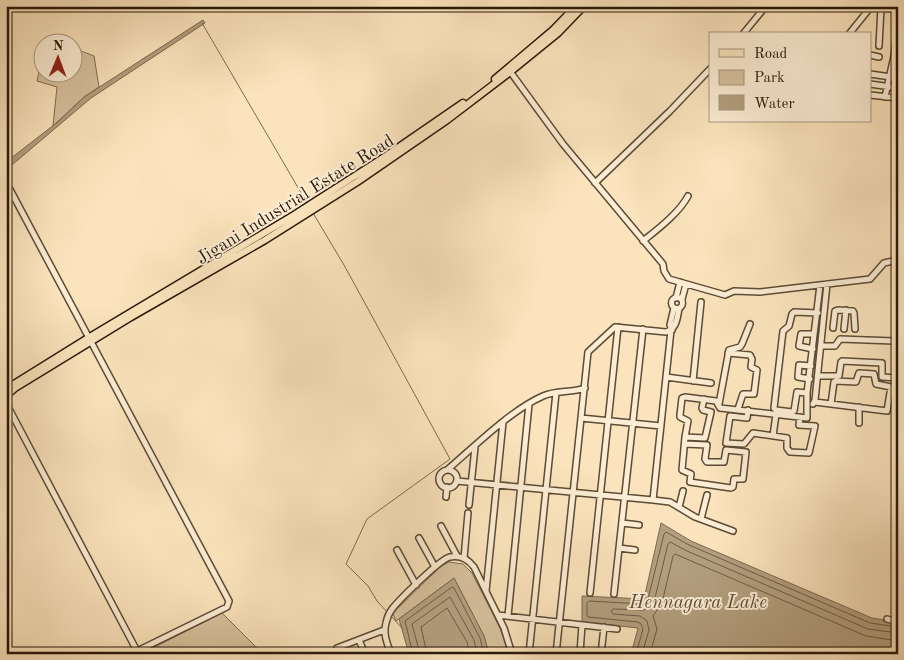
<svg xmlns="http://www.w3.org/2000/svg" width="904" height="660" viewBox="0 0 904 660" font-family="'Old Standard TT',serif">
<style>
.green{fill:#d7c19e;stroke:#7f6c53}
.water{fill:#b39f7f;stroke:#7b694f}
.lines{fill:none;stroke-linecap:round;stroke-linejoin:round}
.shore{stroke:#6d5c44;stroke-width:1}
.stream{stroke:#7b694f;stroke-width:1}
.minor-casing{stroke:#5c4b35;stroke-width:8}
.major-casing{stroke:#271808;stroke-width:9}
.minor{stroke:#fcedd4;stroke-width:5}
.major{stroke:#fbe4bd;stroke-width:6}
.labels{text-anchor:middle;stroke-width:4;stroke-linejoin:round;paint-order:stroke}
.street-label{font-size:18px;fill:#271808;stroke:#fcedd4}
.water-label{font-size:19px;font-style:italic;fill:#5f4e38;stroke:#fcedd4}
</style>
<rect width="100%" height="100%" fill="#fbe4bd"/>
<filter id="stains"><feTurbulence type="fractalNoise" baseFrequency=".004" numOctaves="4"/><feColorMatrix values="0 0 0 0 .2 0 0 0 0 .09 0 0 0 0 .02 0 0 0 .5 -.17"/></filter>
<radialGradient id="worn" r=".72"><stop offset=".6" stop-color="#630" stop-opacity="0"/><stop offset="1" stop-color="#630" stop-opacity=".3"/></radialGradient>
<path class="green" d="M73,48L94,56L99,87L84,97L53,126L57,87L37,81L42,58V72H72Z
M449,562L463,564L472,573L500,628L509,654H489L484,636L454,578L396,621L393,614L396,610L440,567Z
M222,613L263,654H141Z"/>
<path class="water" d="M203,20L205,23L91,98L6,170V162L59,121L84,97Z
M661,523L691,541L872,618L898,622V654H631L638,628L582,622V596L644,599Z
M454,578L484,636L489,654H409L399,619Z"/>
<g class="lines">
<path class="shore" d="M413,654L405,621L452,587L454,588L480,638L484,654
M420,654L412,624L450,597L474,640L477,654
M427,654L421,627L447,608L467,642L470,654
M636,654L643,629L641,624L638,622L588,617L587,615V603L589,601L643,604L647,603L664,534L666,532L689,545L870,623L898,627
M642,654L649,630L647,621L640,616L613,614L611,611L613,609L644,610L653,606L668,544L670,542L687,551L868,629L898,633
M650,654L657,629L653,616L662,603L673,556L675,554L866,636L898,641"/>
<path class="stream" d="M202,23L307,203
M313,213L344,265L450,459L367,519L346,564L368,586L377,601L388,613
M391,616L402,628"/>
<g class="minor-casing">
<path id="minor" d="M743,34L766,6
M849,34L870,8L898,9
M879,46L881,8
M870,55L879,57
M509,70L563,144L663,264L664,271L669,279L725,295L734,291L760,292L870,279L884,263L898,260
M870,74L898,78
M870,84L898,88
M870,95L898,98
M885,97L894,56L898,24
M6,182L229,601L227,607L131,654
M595,183L670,111L710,69
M643,241C658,229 679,213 688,196
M671.5 303a5.5 5.5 0 1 1 11 0a5.5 5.5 0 1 1-11 0Z
M676,298L680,282
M682,299L686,284
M833,328L835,311L838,310L853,311L854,313L855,329
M844,329L846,310
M672,330L670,325L674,308
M821,346H835L840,339L894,341L898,344
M813,349L799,346L801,334H814
M728,353L750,355L752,359L751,367L757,370L754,394H743L738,409
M818,376H839L841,362L842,361L882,363V377L898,378
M666,377L711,383
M810,379L798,377L799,365L811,366
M693,381L701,302
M807,393L797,392L794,411L792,412L776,410L774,408L783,331L789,326L792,314L794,312L818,313
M704,399L702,408L703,410L711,412L705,438L685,437L688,421L680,417V415L682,398L685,397L716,401L720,408L807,418V393L820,285
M815,402L887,411L891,387L876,384L874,374L859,373L856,382L836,381L834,382L831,404
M6,403L137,651
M719,404L729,350L740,347L742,344L750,324
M813,404L815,400L827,284
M859,407V423
M748,410L747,418L730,416L726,443L744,444L753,433L787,438V448L790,452L809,453L815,426L799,425L800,417
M581,418L661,426
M773,436L776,414
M685,444L707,445L705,459L707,462H724L726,450L746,452L743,479H734L733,487L731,488L690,482L691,474L682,470L685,437
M447,470C474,447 511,410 543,396C556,390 571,393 585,388
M439 479a9 9 0 1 1 18 0a9 9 0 1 1-18 0Z
M457,481L653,500L671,330
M446,497L447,487
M653,500L670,502L695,517L733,531
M469,505L475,447
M679,507L683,491
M701,519L707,495
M622,523L639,525
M441,526L457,556
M419,538L435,567
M619,548L635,550
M397,550L416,585
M464,558L468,513
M486,591L503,422
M590,593L618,327
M614,594L643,329
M498,615L617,629
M508,616L529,404
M887,619L898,622
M359,640L365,654
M580,653L582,625
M339,654L337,648L384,630
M391,654C387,643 383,634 386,623C387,618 389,613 392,609C399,600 440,559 450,557C460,555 468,559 474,567L504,628L512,654
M529,654L556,393
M556,654L588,352L615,327L666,332C677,329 677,318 679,309
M601,654L604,627"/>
</g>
<g class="major-casing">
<path id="major" d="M495,79L553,30L576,6
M6,389L88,338L294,215L386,156L463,103
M6,396L15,388L131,317L265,240L357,182L447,120L510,72L558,33L584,6"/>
</g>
<use href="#minor" class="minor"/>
<use href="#major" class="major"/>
</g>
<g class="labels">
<g class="street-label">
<text transform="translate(295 199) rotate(-32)" y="6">Jigani Industrial Estate Road</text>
</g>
<g class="water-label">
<text x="698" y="608">Hennagara Lake</text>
</g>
</g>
<rect width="904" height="660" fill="none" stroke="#fbe4bd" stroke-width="25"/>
<rect x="8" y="8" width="889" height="645" fill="none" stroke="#271808" stroke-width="2.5"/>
<rect x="12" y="12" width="879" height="635" fill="none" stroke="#271808"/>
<rect x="709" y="32" width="162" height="90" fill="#fcedd4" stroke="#a79882"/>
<rect x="719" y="49" width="25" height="8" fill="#fbe4bd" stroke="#a79882"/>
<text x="754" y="58" font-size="15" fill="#271808">Road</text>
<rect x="719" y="70" width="25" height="15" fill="#d7c19e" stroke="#a79882"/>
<text x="754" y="82" font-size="15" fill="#271808">Park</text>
<rect x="719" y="95" width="25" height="15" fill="#b39f7f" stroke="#a79882"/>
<text x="754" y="108" font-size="15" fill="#271808">Water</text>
<g transform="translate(58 58) rotate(1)"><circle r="24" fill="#fcedd4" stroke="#a79882"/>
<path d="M0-4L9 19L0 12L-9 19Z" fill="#8f2418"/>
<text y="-8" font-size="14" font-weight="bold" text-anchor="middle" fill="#271808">N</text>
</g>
<rect width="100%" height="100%" filter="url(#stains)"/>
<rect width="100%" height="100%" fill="url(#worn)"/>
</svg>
